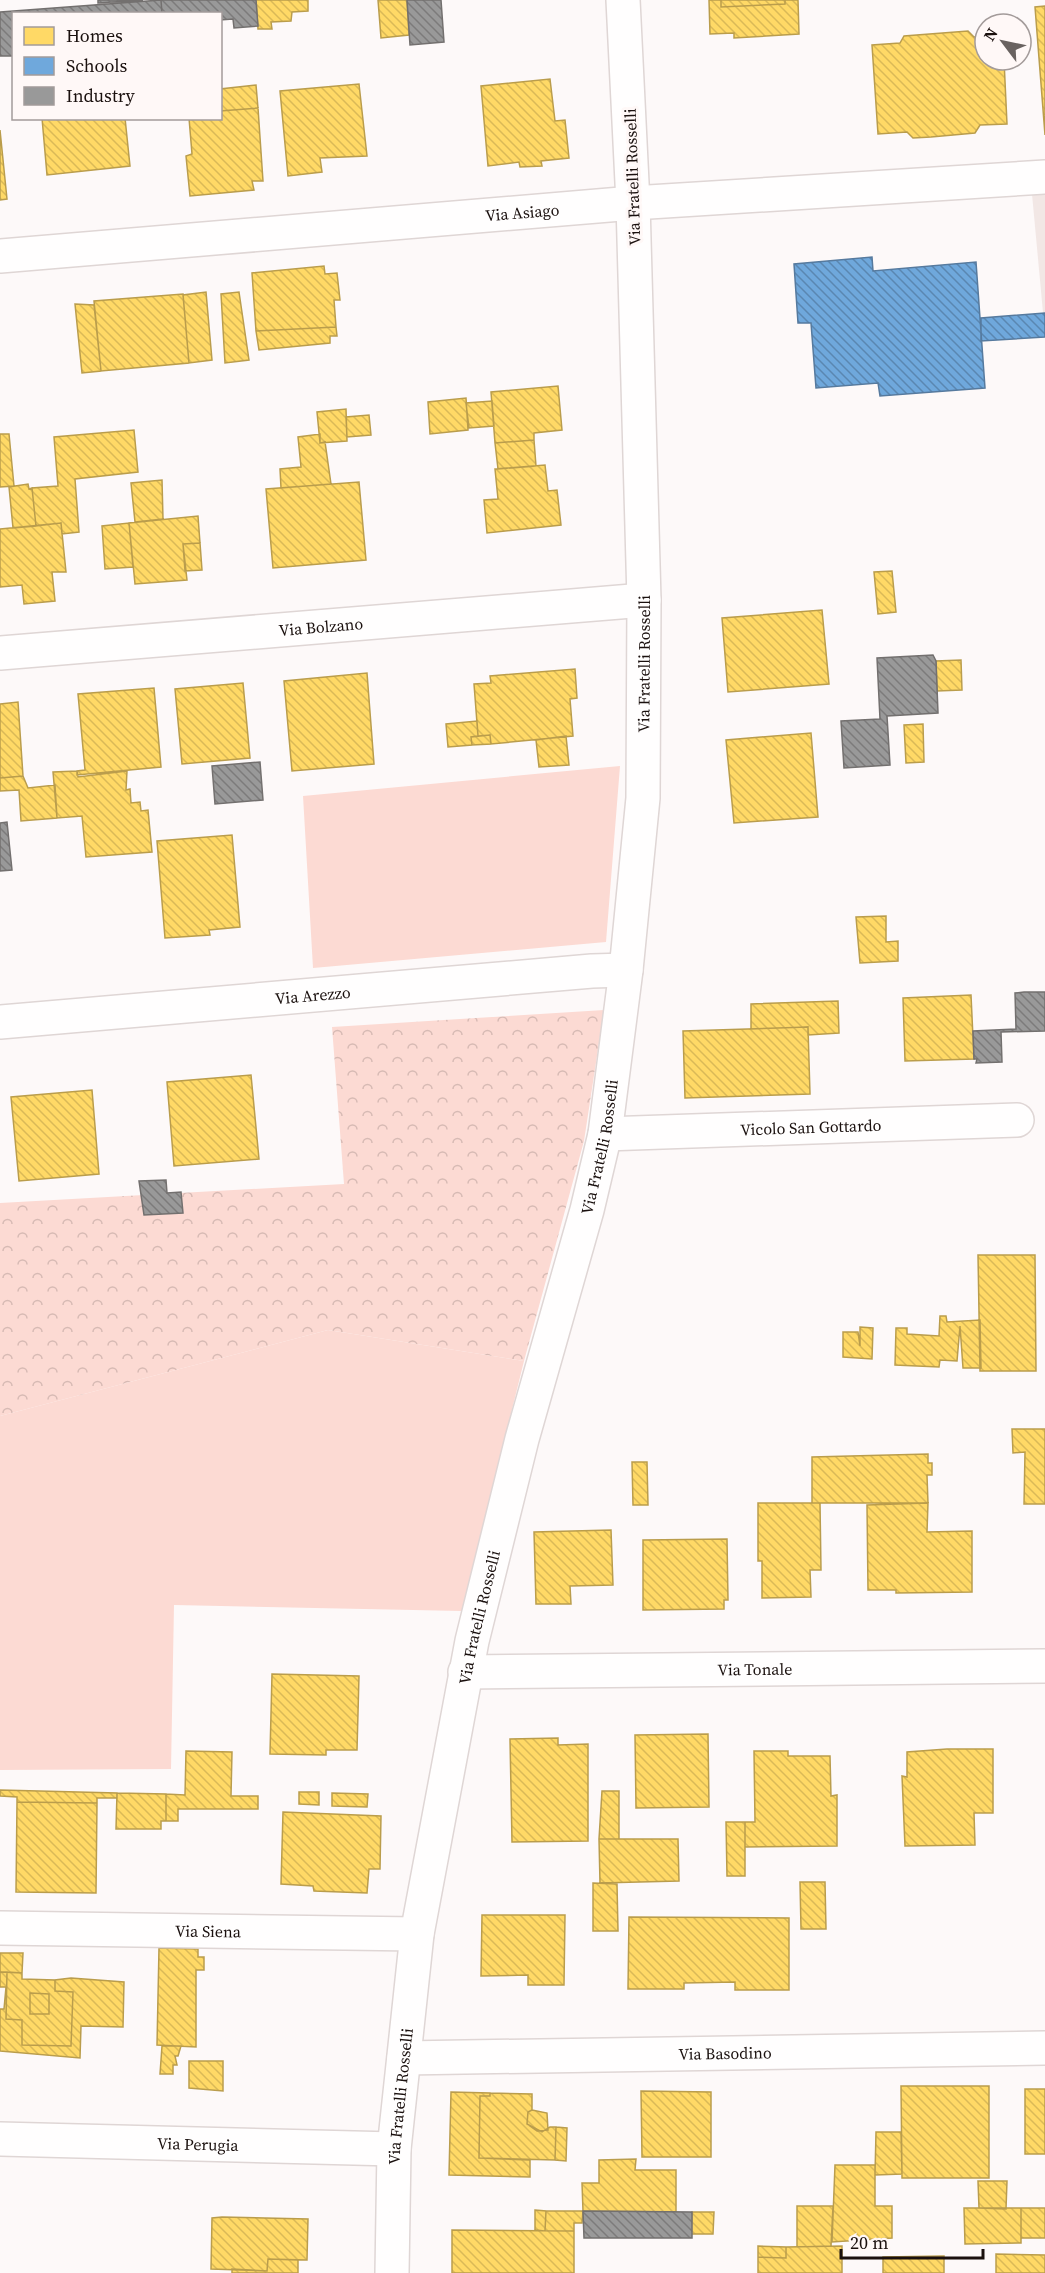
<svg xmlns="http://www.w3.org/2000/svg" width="1045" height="2273" viewBox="0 0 1045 2273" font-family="'Source Serif 4',serif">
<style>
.built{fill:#f2e7e5}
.grass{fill:#fcdad3}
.forest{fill:url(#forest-crowns)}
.homes{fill:url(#homes-back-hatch);stroke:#ba9d4c;stroke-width:1.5;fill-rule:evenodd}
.schools{fill:url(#schools-back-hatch);stroke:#567a9e;stroke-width:1.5}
.industry{fill:url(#industry-back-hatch);stroke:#73706f;stroke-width:1.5}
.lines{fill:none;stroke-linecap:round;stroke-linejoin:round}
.street-casing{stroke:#dfd6d5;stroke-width:36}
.street{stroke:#fffefe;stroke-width:33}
.labels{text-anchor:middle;stroke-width:6;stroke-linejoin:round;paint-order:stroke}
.street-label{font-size:16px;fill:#1a100e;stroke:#fff8f7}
</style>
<defs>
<pattern id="forest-crowns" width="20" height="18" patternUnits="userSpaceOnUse" patternTransform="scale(1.5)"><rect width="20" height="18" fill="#fcdad3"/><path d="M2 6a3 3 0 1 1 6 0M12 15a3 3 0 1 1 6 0" fill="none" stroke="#d7bab4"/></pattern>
<pattern id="homes-back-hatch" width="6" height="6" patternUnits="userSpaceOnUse" patternTransform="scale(1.5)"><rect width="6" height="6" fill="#ffd966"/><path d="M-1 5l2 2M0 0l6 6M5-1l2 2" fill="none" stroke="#dab957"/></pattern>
<pattern id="schools-back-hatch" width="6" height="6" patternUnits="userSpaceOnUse" patternTransform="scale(1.5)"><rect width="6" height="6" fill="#6fa8dc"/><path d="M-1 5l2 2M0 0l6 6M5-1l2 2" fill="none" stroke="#5a87b1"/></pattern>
<pattern id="industry-back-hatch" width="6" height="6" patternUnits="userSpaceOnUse" patternTransform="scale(1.5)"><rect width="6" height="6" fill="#999"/><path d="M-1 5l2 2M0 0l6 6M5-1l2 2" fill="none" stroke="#7c7b7b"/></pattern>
</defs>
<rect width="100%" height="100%" fill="#fdf9f9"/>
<path class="built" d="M1045,193V334L1032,194Z"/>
<path class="grass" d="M620,766L606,942L313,968L303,796Z
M328,1330L524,1361L462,1611L174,1605L171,1769L0,1770V1416Z"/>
<path class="forest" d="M604,1010L584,1141L524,1361L328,1330L0,1416V1203L344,1184L332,1027Z"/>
<path class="homes" d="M256,0H308V11L292,12L291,21L271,22L272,29H258Z
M378,0H407L409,35L381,38Z
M709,0H721V7L785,4V0H798L799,34L734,38V33L710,34Z
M721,0H785V4L721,7Z
M1045,6V135L1035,7Z
M968,31L974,37L985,36V60H1004L1007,124L980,125L975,133L931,137L913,138L907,132L878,134L872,45L900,43L904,36Z
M550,79L555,121L565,120L569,158L541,161L542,166L520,167L519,162L488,166L481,86Z
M359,84L367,156L320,158L322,172L288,176L280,91Z
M256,85L258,108L220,111V89Z
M258,108L263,181H252L254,190L190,196L186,156L192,154L189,118H220V111Z
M42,118H125L130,166L47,175Z
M0,130L7,199L0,200Z
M324,266L325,274L337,273L340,300H334L336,327L256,331L252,273Z
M206,292L212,360L189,363L183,295Z
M239,292L249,360L225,363L221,294Z
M183,294L189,363L101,371L94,301Z
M75,304L94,305L101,371L82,373Z
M336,327L337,336H330V343L259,350L256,331Z
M558,386L562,430L534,433V440L495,443L491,392Z
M466,398L468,430L430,434L428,402Z
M492,401L494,426L469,428L466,403Z
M346,409L347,441L320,443L317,412Z
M369,415L371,435L347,437L346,417Z
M134,430L138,472L75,479L79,532L62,534L61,523L36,526L32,488L58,486L54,437Z
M0,434H9L14,486L0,487Z
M320,434V443L325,442L331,484L281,488L280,469L301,467L298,437Z
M534,440L536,466L498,469L495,443Z
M545,465L548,491L557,490L561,525L487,533L484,500L498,499L495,469Z
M162,480L163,519L135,522L131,483Z
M359,482L366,560L273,568L266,489Z
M28,484L29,489L32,488L36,526L13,528L9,487Z
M198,516L200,543L183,544L187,580L135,584L129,523Z
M61,523L66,572H52L55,601L24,604L22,585L0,587V529Z
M129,523L133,567L105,569L102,526Z
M200,543L202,570L185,571L183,544Z
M892,571L896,612L878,614L874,572Z
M822,610L829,684L728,692L722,618Z
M961,660L962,690L937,691L936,661Z
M575,669L577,698L570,699L573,736L491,744L490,735L478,736L474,684L491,683L490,676Z
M367,673L374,764L292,771L284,681Z
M243,683L250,758L182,764L175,689Z
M154,688L161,767L77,775V771L85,770L78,694Z
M18,702L23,776L0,778V704Z
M477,721L478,736L471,737L472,745L448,747L446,724Z
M923,724L924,762L906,763L904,725Z
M811,733L818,817L734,823L726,740Z
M490,735L491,744L472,745L471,737Z
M566,736L569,765L539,767L536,740Z
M77,771L78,777L127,771L126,790L130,789L131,803L140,802L141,811L148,810L152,852L86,857L82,816L57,818L53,772Z
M23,776L28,788L55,785L57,818L21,821L19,790L0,791V778Z
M232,835L240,927L209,930L210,935L165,938L157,841Z
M886,916V942L898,941V961L860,963L856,917Z
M971,995L974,1059L905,1061L903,998Z
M838,1001L839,1033L808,1035V1027L751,1029V1004Z
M808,1027L810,1094L685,1098L683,1031Z
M251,1075L259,1159L174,1166L167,1082Z
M92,1090L99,1174L19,1181L11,1097Z
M978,1255H1035L1036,1371H980Z
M940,1316H946L947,1322L980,1320L981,1368H963L960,1326L957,1361L940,1360L939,1367L895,1365L896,1328H907V1334L939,1336Z
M860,1327L873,1328L872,1359L843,1357V1332H858L860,1346Z
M1012,1429H1045V1504H1024L1025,1452L1013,1453Z
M928,1454V1463H932V1475H927L928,1503H812V1457Z
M632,1462H647L648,1505H633Z
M758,1503H820L821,1570H810L811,1597L762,1598V1561H758Z
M928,1503L927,1532L972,1531V1592L896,1593V1590H868L867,1505Z
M611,1530L613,1585L570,1586L571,1604H536L534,1532Z
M727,1539L728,1600H724V1609L643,1610V1540Z
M272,1674L359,1676L357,1750H326V1755L270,1754Z
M708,1734L709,1807L636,1808L635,1735Z
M558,1738V1745L588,1744V1841L512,1842L510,1739Z
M947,1749H993V1813H974L975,1845L905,1846L902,1776L907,1777V1752Z
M186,1751L232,1752L231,1796H258V1809H178V1821H166V1794L185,1795Z
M754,1751H788V1756H830L831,1796L837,1795V1846L745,1847V1822H755Z
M0,1790L117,1793V1798H97V1803L17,1802V1797L0,1796Z
M602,1791H619V1839H599Z
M299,1792H319V1805L299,1804Z
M117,1793L166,1794V1821H161V1829H116Z
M332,1793L368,1794L367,1807L332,1806Z
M17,1802L97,1803L96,1893L16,1892Z
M283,1812L381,1816L380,1869H369L367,1893L314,1891L313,1886L281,1884Z
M726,1822H745V1876H727Z
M599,1839H678L679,1881L600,1883Z
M800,1882H825L826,1929H801Z
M593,1883L617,1884L618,1931H593Z
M482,1915H565L564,1985H528V1975L481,1976Z
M629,1917L789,1918V1990H735V1982L684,1983V1989H628Z
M159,1948L198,1949V1957H204V1970H196V2047L157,2045Z
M0,1953H23L22,1973L0,1972Z
M0,1972H7L6,2019L22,2020V2045L71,2046L73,1992L55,1991V1980L71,1978L124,1982L123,2027L81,2026L80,2058L0,2051V2009H4L6,1987H0Z
M7,1972L22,1973V1979L55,1980V1991L73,1992L71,2046L22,2045V2020L6,2019ZM30,1993L49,1994V2014H30Z
M30,1993L49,1994V2014H30Z
M162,2046H181L178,2056H175L177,2065H173V2074H160Z
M189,2061H223V2091L189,2088Z
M901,2086H989V2178H902Z
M1025,2089H1045V2154H1025Z
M641,2091L711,2092V2157H642Z
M451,2092L490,2093V2096H480L479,2158L530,2160V2177L449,2175Z
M490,2093L532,2094V2110L528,2112L527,2124L542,2132L550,2127H556L555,2160L479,2158L480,2096H490Z
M532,2110L547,2113L548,2130L537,2131L527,2124L528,2112Z
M556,2127L567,2128L566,2161L555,2160Z
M876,2132H901L902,2174L875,2175Z
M636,2159L635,2170H676V2212L583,2211L582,2183H599V2160Z
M835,2165H875V2206H892V2238L832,2242Z
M978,2181H1007L1006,2209L979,2208Z
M797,2206H833L831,2246L797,2247Z
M964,2208H1021V2243L965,2244Z
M1021,2208H1045V2238H1021Z
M535,2210L546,2211L545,2231L535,2230Z
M546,2211H583L582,2223H574V2231H545Z
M692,2212H714L713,2234H691Z
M222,2217L308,2219L307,2260L268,2259L267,2271L211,2269L212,2218Z
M452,2230L574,2231V2273H452Z
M758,2246L786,2247V2258L758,2257Z
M842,2246V2273H758V2257L786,2258V2247Z
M996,2254L1045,2255V2273H996Z
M944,2256V2273H883V2257Z
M268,2259L298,2260V2273H232V2269L267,2271Z"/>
<path class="schools" d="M872,257L873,271L976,262L985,388L880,396L878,383L816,388L811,323H798L794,264Z
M1045,313V337L981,341V318Z"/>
<path class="industry" d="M98,0H143L98,3Z
M161,0L162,14H14V56H0V12Z
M161,0H256L258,26L234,28L233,19L220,20V14H162Z
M407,0H441L444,42L410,45Z
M933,655L936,661L938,713L887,716L890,765L844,768L841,721L880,719L877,658Z
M260,762L263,800L215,804L212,766Z
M7,822L12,870L0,871V823Z
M1024,992H1045V1031L1001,1032L1002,1062L976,1063L977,1059H974L973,1031L1016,1029L1015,993Z
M166,1180L167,1193L181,1192L183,1213L144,1215L139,1181Z
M583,2211L692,2212V2238H584Z"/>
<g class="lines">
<g class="street-casing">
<g id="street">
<path id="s1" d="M0,256L633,203L1045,177"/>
<path id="s2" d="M0,653L644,600"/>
<path id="s3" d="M0,1022L592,971L626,970"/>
<path id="s4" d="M605,1134L1017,1120"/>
<path id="s5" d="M465,1672L1045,1666"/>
<path id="s6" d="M0,1928L417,1934"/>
<path id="s7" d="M404,2058L1045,2048"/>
<path id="s8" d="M0,2139L394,2149"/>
<path id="s9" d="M392,2273L394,2149L417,1934L472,1641L522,1439L587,1210L605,1134L626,970L643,798L644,600L633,203L623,0"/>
</g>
</g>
<use href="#street" class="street"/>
</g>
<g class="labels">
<g class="street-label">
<text transform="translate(632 177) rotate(-92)" y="6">Via Fratelli Rosselli</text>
<text dy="6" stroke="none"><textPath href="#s1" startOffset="524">Via Asiago</textPath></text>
<text dy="6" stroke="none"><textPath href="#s2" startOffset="322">Via Bolzano</textPath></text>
<text dy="6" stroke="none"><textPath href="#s9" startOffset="1635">Via Fratelli Rosselli</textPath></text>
<text dy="6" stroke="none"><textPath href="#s3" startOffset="314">Via Arezzo</textPath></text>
<text dy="6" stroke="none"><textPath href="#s4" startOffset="206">Vicolo San Gottardo</textPath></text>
<text dy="6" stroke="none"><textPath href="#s9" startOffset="1149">Via Fratelli Rosselli</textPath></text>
<text dy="6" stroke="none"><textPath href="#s9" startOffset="663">Via Fratelli Rosselli</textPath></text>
<text dy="6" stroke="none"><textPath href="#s5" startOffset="290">Via Tonale</textPath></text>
<text dy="6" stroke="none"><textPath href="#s6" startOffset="208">Via Siena</textPath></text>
<text dy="6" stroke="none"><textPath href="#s7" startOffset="321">Via Basodino</textPath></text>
<text dy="6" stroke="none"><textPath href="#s9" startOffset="177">Via Fratelli Rosselli</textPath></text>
<text dy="6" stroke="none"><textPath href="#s8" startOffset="198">Via Perugia</textPath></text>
</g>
</g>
<rect x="12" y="12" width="210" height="108" fill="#fff8f7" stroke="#a39b9a" stroke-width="1.5"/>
<rect x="24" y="27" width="30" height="18" fill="#ffd966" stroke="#a39b9a" stroke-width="1.5"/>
<text x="66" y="42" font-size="18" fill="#1a100e">Homes</text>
<rect x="24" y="57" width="30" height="18" fill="#6fa8dc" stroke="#a39b9a" stroke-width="1.5"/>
<text x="66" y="72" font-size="18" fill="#1a100e">Schools</text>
<rect x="24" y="87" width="30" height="18" fill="#999999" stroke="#a39b9a" stroke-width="1.5"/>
<text x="66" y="102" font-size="18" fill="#1a100e">Industry</text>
<g transform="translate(1003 42) rotate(302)"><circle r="28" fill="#fff8f7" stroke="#a39b9a" stroke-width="1.5"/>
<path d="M0-4.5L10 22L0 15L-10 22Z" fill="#696260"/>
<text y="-9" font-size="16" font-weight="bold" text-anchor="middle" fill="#1a100e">N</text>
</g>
<path d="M841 2249v9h142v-9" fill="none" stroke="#1a100e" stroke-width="3"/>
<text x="850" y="2249" font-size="18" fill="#1a100e" stroke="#fff8f7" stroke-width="4.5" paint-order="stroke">20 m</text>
</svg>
